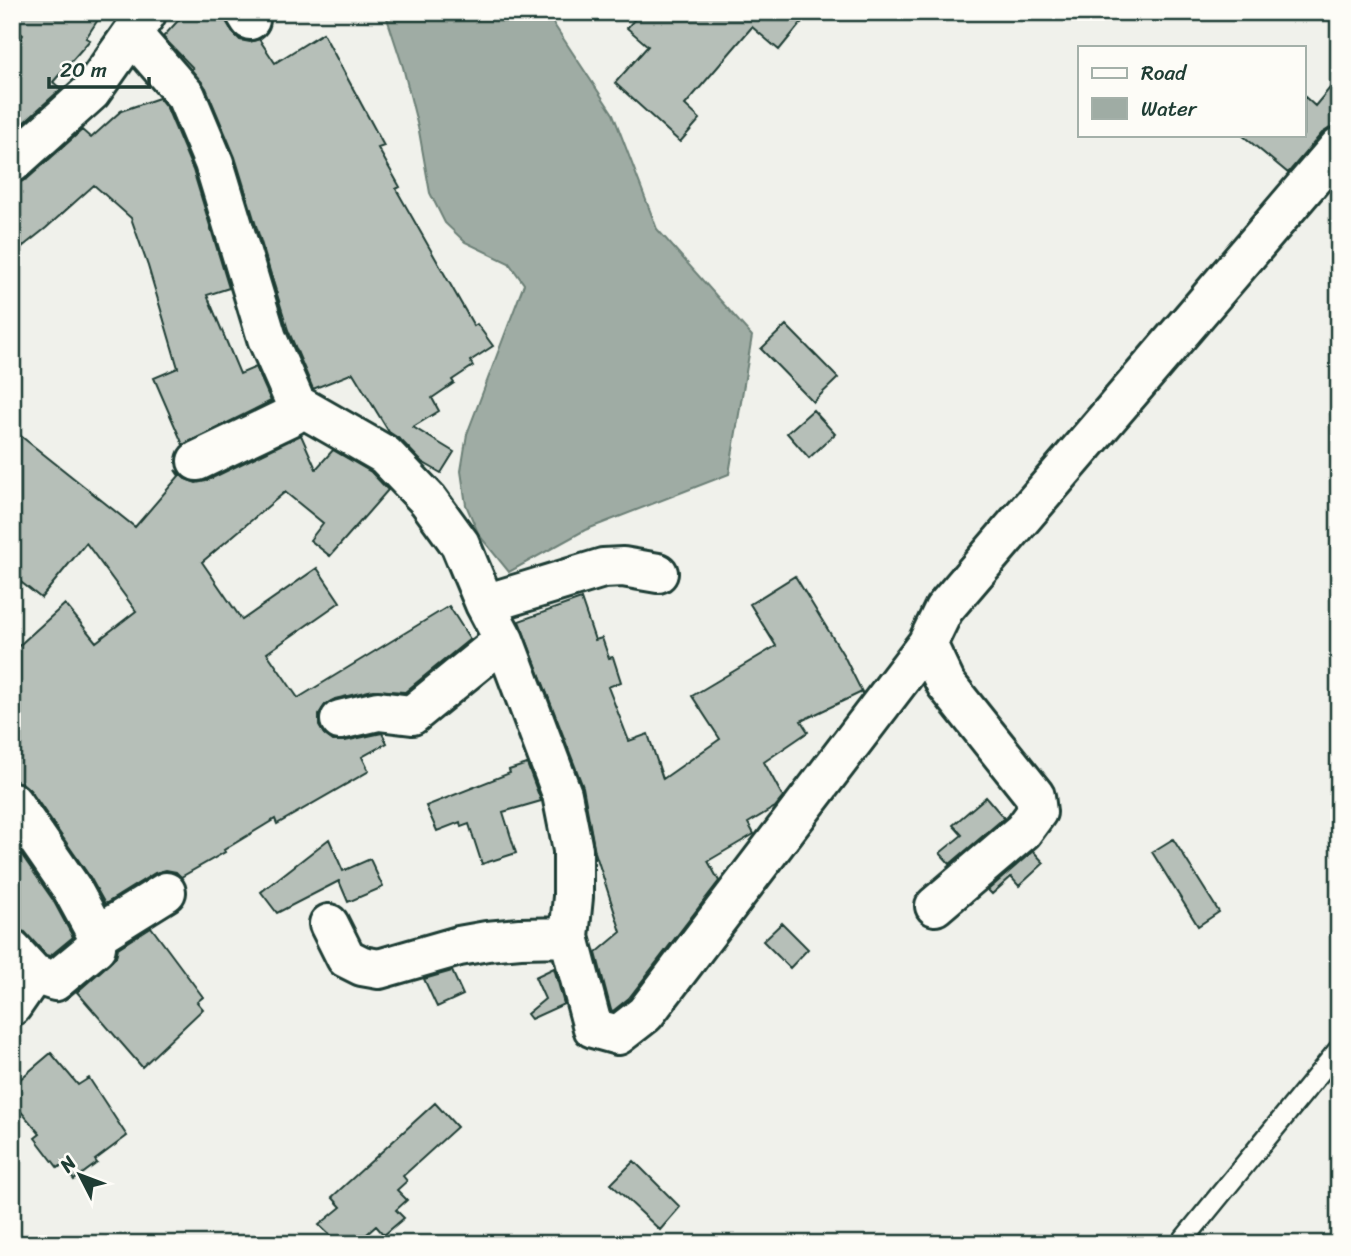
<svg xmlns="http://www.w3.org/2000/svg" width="1351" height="1256" viewBox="0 0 1351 1256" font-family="Sriracha,sans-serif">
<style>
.water{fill:#9faca4;stroke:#6c8077;stroke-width:2}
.building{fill:#b6bfb8;stroke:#1f3d34;stroke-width:2}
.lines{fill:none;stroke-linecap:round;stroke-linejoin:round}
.lane-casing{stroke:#1f3d34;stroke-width:24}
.street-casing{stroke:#1f3d34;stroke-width:44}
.lane{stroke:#fdfcf7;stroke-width:19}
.street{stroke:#fdfcf7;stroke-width:38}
</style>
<rect width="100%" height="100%" fill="#f0f1eb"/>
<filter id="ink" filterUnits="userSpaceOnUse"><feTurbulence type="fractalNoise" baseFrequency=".0143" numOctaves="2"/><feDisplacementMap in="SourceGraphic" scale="14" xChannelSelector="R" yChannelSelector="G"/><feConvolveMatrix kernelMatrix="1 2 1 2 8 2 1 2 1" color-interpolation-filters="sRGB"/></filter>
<g filter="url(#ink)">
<path class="water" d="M385,12H545L551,20L613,114L657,229L752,336L729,474L585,530L509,572L479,535L466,505L461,471L467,434L524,284L509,263L465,242L445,223L430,193L419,131L403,67Z"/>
<path class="building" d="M12,12H103L86,38L90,40L53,82L61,89L12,133V55L23,35L12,26Z
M186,12H223L232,32L240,40L250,42L259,39L275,63L323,33L384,146L378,148L400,187L396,189L474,326L477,324L493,346L470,361L473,366L452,380L454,383L432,398L439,411L413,427L454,452L441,473L422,462L401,440L389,432L353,373L313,389L288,330L235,157L206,88L191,69L193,68L163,37Z
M641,12H810L779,50L752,27L685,105L700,119L680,142L615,83L648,46L627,28Z
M1339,77V124L1322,133L1288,173L1242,135H1304V96L1315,106Z
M159,98L167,108L193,170L229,288L207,295L240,374L256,367L271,401L183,445L154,378L178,368L148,266L131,218L94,185L46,228L12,255V184L27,179L82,130L91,138L121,111Z
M786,325L838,378L813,402L761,349Z
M813,410L835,434L809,458L787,433Z
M12,429L135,527L179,476L175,470L185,479L196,483L206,481L301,435L316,469L333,450L371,472L388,490L330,556L310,540L323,523L285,492L202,562L242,620L317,568L340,602L267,653L298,698L449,606L470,639L405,692L373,690L335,699L325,705L319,714V726L324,734L333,741H345L382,733L387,743L362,757L369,771L277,824L275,819L224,850L225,852L181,877L176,872L166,870L155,873L105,904L90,877L30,790L22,783L12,780V652L65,604L96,642L136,611L86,543L41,598L12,575Z
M795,576L844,656L862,692L801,721L808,732L764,762L783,797L775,807L748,823L754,834L708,861L719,881L629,998L613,1011L611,1010L596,953L621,932L595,852L583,787L519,621L581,599L595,640L602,638L609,658L613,657L621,682L608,687L629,741L648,734L663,779L720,739L692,696L776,646L750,604Z
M527,764L541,801L503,812L516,853L482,864L469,824L461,827L460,822L437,831L426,806L510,773L509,770Z
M986,797L1004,818L950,864L940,853L962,835L953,825Z
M329,839L343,871L370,859L383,887L348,902L339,881L277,913L261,892Z
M1173,839L1219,912L1198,926L1152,852Z
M12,841L53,900L73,937L50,956L46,955L25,932L12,929Z
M1033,851L1044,863L1019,886L1011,877L992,894L988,890Z
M782,923L808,949L790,968L763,941Z
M151,927L203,997L197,1002L203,1009L142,1067L77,992L110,963L116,957L118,948Z
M554,968L564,1004L531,1019L527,1014L545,999L535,977Z
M452,971L463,995L437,1007L424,979Z
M51,1053L78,1085L89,1078L127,1136L95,1160L97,1163L74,1180L62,1165L58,1168L35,1138L40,1134L12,1101V1086Z
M435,1103L457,1127L403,1176L407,1181L397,1190L407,1200L396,1210L404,1218L384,1235L376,1226L356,1244H339L319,1225L341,1207L332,1197Z
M634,1161L680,1207L660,1230L611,1184Z"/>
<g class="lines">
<g class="lane-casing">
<path id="lane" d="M1180,1244L1339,1049"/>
</g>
<g class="street-casing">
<path id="street" d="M245,12L250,20
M133,35L186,96L214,163L267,338L296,404L385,455L428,500L460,544L485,604L504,640L562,794L573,850V897L569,937L593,1028L618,1035L645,1014L927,644
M12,163L91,92L146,14
M197,461L293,415L296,404
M485,604L603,568L623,567L658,573
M340,720L378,711L412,715L504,640
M12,802L72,889L97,935L96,947L55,981L34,974L12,1006
M935,906L1023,831L1037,812L1035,796L946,684L927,644L944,609L1339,147
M329,924L346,958L362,966L379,969L459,946L487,941L520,938L569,937
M97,935L166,892
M12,950L34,974"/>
</g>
<use href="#lane" class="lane"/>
<use href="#street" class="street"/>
</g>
</g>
<rect width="1351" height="1256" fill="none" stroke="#fdfcf7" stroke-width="42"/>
<rect x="21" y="21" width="1309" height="1214" fill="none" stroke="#1f3d34" stroke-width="2.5" filter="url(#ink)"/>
<rect x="1078" y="46" width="228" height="91" fill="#fdfcf7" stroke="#a4b0a9" stroke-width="2"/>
<rect x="1092" y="68" width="35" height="10" fill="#fdfcf7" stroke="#a4b0a9" stroke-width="2"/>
<text x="1141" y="80" font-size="21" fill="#1f3d34">Road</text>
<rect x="1092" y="98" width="35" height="21" fill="#9faca4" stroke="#a4b0a9" stroke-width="2"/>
<text x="1141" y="116" font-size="21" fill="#1f3d34">Water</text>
<g transform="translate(80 1175) rotate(312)" stroke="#fdfcf7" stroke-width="5" paint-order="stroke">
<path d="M0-5L12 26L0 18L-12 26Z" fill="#1f3d34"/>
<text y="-10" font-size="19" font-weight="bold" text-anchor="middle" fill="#1f3d34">N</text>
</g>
<path d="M49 77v10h100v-10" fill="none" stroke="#1f3d34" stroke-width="3.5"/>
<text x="60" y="77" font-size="21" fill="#1f3d34" stroke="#fdfcf7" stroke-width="5" paint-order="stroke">20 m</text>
</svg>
